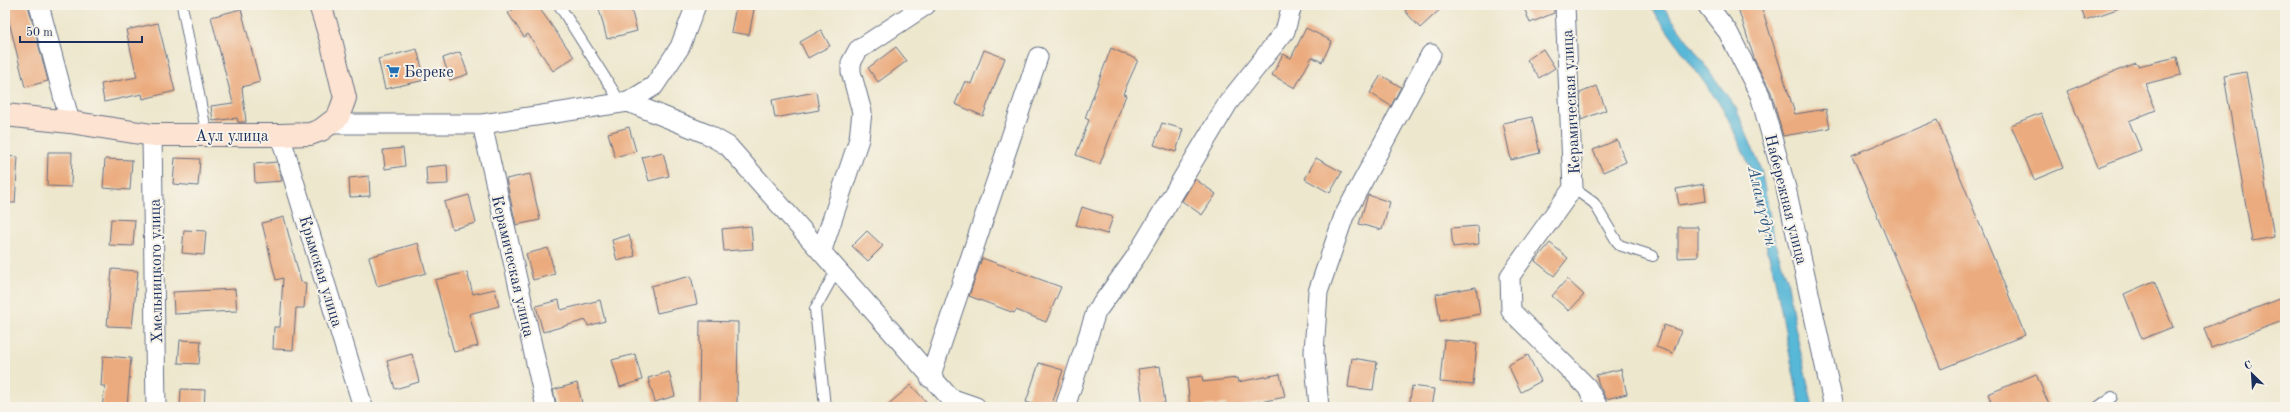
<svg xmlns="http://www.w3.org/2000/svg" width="2290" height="412" viewBox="0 0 2290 412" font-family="'Old Standard TT',serif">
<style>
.water{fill:#59b8d7;stroke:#3a749a}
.building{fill:#ebab7e}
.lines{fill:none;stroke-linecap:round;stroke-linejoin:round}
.lane-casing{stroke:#646f85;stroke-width:12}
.street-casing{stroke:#646f85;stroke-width:21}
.secondary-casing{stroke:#646f85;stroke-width:24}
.lane{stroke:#fff;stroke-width:10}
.street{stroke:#fff;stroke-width:19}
.secondary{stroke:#fde3d1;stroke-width:22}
.labels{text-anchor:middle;stroke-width:4;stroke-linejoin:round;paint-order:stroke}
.poi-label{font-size:16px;fill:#1b2f5e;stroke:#f7f3e8;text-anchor:start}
.street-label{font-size:16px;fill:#1b2f5e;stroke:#f7f3e8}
.water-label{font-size:17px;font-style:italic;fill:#2e5882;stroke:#f7f3e8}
</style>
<rect width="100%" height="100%" fill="#f7f3e8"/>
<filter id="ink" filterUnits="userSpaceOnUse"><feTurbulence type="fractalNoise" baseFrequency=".025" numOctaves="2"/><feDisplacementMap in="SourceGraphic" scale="8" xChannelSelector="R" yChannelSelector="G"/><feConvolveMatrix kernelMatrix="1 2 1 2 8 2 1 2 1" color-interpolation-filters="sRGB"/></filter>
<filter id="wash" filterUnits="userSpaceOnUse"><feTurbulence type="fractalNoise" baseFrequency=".012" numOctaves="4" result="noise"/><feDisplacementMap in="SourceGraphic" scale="16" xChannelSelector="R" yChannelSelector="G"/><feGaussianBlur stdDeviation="0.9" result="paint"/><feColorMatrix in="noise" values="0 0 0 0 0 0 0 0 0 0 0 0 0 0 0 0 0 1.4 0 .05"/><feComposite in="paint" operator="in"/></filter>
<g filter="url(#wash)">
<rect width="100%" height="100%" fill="#ede7cd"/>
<path class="water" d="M1649,5H1662L1736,108L1761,169L1775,244L1787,279L1795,327L1813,407H1800L1774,274L1762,229L1753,173L1724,110Z"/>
<g id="blocks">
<path class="building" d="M5,5H28L48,81L25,87Z
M520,5H537L574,57L553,71L528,34L524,37L508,13Z
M598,5H630L637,31L607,39Z
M1412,5H1445L1420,28L1405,11Z
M1523,5H1554V13L1530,23Z
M1737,5H1761L1795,114L1826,109L1830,128L1783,136L1771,92L1755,61Z
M2080,5H2122L2123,7L2085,20Z
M736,6L754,9L749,35L731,32Z
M241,9L260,82L242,87L246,122H238L237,118L213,121L211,106L233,103L211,17Z
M158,23L175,91L143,99L142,94L104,102L101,84L137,77L126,30Z
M1306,28L1332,41L1322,62L1312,57L1295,88L1272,75L1283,54L1291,58Z
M821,30L830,46L808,58L800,42Z
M896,47L907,61L878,82L868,68Z
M1111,48L1138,60L1123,94L1126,95L1100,164L1076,155L1089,120L1085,118Z
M417,49L425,80L385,89L378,59Z
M1543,49L1555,68L1539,78L1527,60Z
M984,50L1005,58L983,116L955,104L965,81L971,84Z
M460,52L468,74L450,80L443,58Z
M2177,57L2181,75L2145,84L2156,110L2129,121L2141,150L2098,167L2067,91L2136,63L2138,66Z
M2246,72L2274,237L2252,241L2224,76Z
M1381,75L1401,87L1391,106L1370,93Z
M1597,86L1606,110L1581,120L1580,93Z
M816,92L819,110L775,118L772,100Z
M2041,113L2063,168L2034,180L2011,125Z
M1532,117L1540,153L1511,160L1503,123Z
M1937,120L2025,335L1941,369L1852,155Z
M1162,123L1183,129L1176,152L1154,145Z
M629,127L636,151L615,157L608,133Z
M1617,140L1626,162L1603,172L1593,150Z
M403,148L405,166L385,169L383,150Z
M48,152H72L71,187L47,186Z
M663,152L669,176L649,181L642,157Z
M5,156L18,157L15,203H5Z
M175,158L200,159L198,186L173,184Z
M1316,158L1342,172L1330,193L1305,179Z
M105,159L132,160L130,190L103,188Z
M277,162L282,181L255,183L254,164Z
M447,165L448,184L427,185L426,167Z
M530,174L540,220L516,225L506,179Z
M369,176L370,196L350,197L349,178Z
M1195,179L1216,194L1202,215L1182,201Z
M1704,184L1706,201L1679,205L1676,189Z
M469,195L476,223L452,229L444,202Z
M1368,195L1390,202L1382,230L1359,224Z
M1082,207L1113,217L1107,234L1076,225Z
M284,217L301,282L306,283L304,308H296L293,350L273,349L274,327H280L283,278L276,280L262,223Z
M111,219L135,220L133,246L109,245Z
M751,226L753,249L724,251L722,229Z
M1478,226L1479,244L1453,247L1451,228Z
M1678,227H1698V257L1678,258Z
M184,230L206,231L204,255L182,253Z
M867,231L883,246L868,261L852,246Z
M629,235L635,256L617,261L612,240Z
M418,243L426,273L377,286L369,257Z
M1550,243L1568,258L1554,276L1535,261Z
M548,248L555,274L533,280L526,254Z
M982,258L1061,287L1046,322L1016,310L1014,313L969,296Z
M112,269L138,271L132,327L107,326Z
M467,272L473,294L495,289L499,306L469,314L478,346L454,352L435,280Z
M691,276L697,304L657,313L651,286Z
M1567,279L1584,295L1569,311L1552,296Z
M2154,281L2173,327L2142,339L2124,294Z
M1476,287L1480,314L1440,321L1436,294Z
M235,289L237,311L174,314L173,292Z
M2285,297V320L2211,348L2204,328Z
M559,300L561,310L600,300L605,321L588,326L586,320L543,332L536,306Z
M700,321L738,322L737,407H699Z
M1664,325L1681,331L1673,353L1656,347Z
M180,340L201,341L199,364L178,363Z
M1444,340L1477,343L1473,385L1440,382Z
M412,354L419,382L395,389L387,361Z
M635,354L642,380L620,387L612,360Z
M1528,355L1541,381L1521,392L1508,365Z
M103,356L131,358L127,407H102L105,386H101Z
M1352,358L1377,362L1373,390L1348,387Z
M1039,363L1063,370L1051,407H1042L1026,402Z
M1160,366L1165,403L1143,406L1138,369Z
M1621,369L1627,394L1606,399L1599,385L1596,375Z
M669,372L675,396L655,402L648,378Z
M1280,374L1285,397L1235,407H1226V404L1190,407L1187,378L1202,376L1203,382L1237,378L1238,382Z
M2036,374L2050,407H1993L1988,394Z
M577,383L583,407H557L553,390Z
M911,385L931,407H885Z
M1412,386L1434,389L1431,407H1409Z
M181,389L205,390L204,407H180Z"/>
</g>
</g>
<g filter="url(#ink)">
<use href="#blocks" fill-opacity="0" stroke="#646f85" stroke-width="1"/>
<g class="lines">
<g class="lane-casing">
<path id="lane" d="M182,5L207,136
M559,5L621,103
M1573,188L1594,203L1619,245L1653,256
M825,407L815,309L836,271
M2098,407L2112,397"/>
</g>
<g class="street-casing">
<path id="street" d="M39,5L70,122
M1565,5L1573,188L1510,276L1511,311L1587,387L1598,407
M1707,5L1728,32L1760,95L1786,188L1834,407
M628,102L654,86L680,47L696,5
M331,124H482L628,102L707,134L728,146L958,407
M482,124L546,407
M152,135L156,407
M280,135L363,407
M822,250L859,139L862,112L851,72V63L858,50L926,5
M930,378L1038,57
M950,398L976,407
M1065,407L1096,312L1135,258L1228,103L1285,31L1292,5
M1319,407L1314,352L1318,292L1344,216L1431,54"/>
</g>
<g class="secondary-casing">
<path id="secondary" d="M5,115L70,122L152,135H280L310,134L321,130L338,117L345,98L331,40L320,5"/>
</g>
<use href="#lane" class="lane"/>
<use href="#street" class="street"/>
<use href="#secondary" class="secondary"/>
</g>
</g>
<defs>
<g id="supermarket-bare" transform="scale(1.08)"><path d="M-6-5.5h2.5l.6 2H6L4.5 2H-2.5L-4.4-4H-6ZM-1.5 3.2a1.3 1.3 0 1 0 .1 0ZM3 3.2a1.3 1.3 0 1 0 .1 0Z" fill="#1f6fb2" stroke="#f7f3e8" stroke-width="2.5" paint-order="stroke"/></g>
</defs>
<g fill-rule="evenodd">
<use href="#supermarket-bare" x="393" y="71"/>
</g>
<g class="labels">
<g class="poi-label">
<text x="404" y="77">Береке</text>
</g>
<g class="street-label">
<text transform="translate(1570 102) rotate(-93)" y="6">Керамическая улица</text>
<text x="232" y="141">Аул улица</text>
<text transform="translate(1787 199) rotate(76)" y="6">Набережная улица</text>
<text transform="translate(514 266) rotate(77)" y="6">Керамическая улица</text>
<text transform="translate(155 271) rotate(-91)" y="6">Хмельницкого улица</text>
<text transform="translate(322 271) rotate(73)" y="6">Крымская улица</text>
</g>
<g class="water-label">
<text transform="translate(1763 206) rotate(77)" y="6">Аламүдүн</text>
</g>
</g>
<rect width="2290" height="412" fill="none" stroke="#f7f3e8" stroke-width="20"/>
<g transform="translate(2252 374) rotate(335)" stroke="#f7f3e8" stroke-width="3" paint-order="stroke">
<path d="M0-3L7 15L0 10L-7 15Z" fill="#1b2f5e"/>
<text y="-6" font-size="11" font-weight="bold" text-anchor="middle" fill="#1b2f5e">С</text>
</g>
<path d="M20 36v6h122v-6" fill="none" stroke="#1b2f5e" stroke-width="2"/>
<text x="26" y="36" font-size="12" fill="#1b2f5e" stroke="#f7f3e8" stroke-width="3" paint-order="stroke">50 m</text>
</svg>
